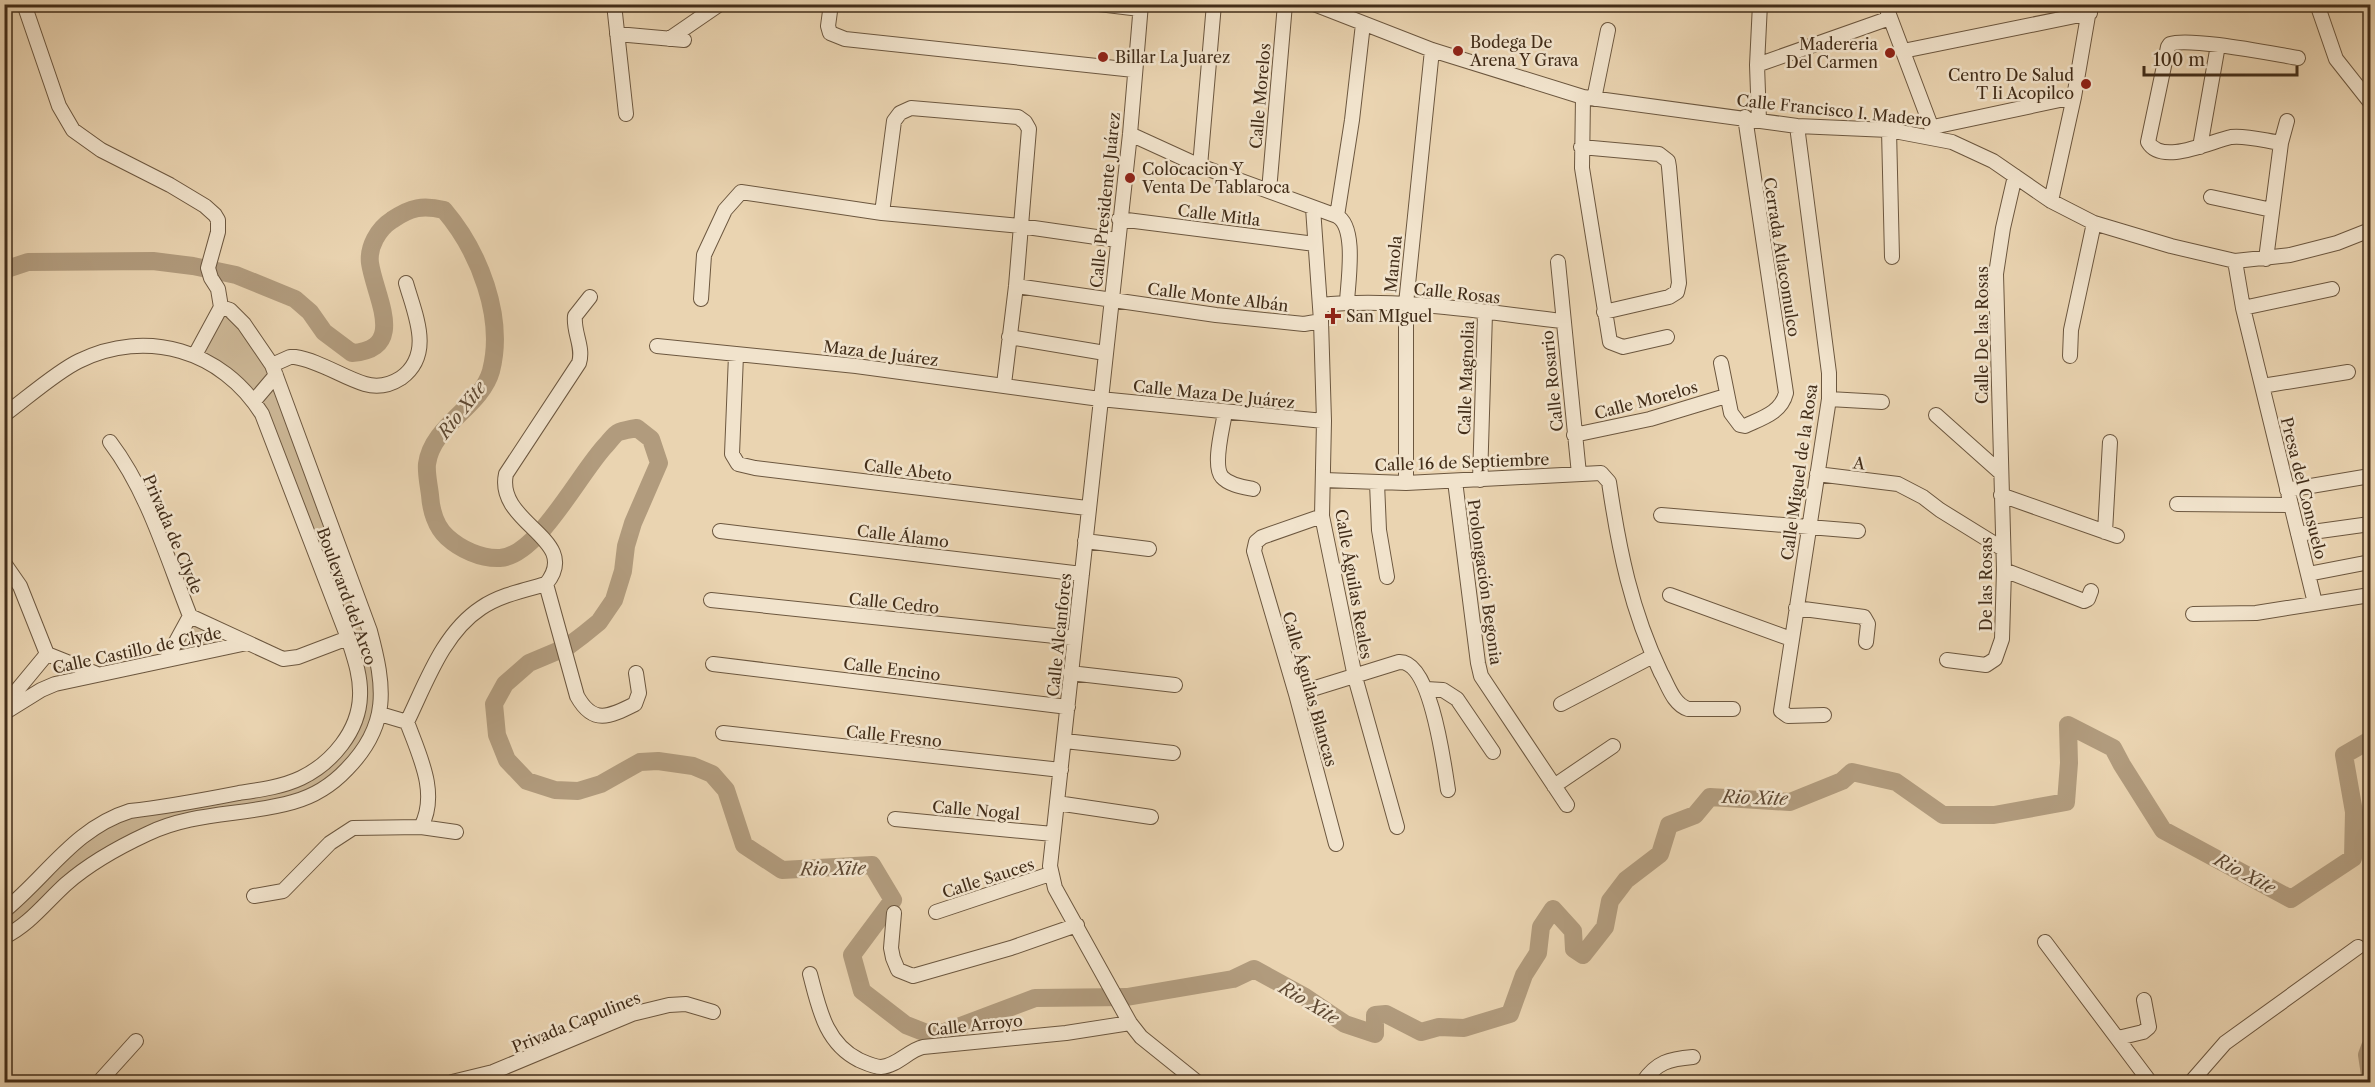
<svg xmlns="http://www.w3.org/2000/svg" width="2375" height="1087" viewBox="0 0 2375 1087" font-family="'Libre Caslon Text',serif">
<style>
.green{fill:#cdb897;stroke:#887258;stroke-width:1.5}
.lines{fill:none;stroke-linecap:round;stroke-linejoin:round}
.river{stroke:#b19b7d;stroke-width:18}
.minor-casing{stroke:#6c573f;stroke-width:16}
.minor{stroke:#f1e3cc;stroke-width:14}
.poi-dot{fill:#8f2418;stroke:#f1e3cc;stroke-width:2}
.labels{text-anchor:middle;stroke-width:5;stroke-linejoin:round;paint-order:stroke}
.poi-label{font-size:16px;fill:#422d19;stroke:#f1e3cc;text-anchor:start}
.street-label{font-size:16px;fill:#422d19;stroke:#f1e3cc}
.water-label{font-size:18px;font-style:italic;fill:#5e4832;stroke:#f1e3cc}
</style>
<rect width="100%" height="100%" fill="#ead4b1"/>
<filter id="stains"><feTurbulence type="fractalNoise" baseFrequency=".00333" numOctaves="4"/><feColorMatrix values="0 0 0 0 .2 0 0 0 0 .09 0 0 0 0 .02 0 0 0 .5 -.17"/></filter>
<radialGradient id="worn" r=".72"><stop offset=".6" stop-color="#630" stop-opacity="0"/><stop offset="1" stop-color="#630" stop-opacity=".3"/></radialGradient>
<path class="green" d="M221,307L260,346L376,653L374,732L322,791L188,818L132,841L5,937V911L96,825L283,784L343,743L360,682L262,414L195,355Z
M192,622L224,637L174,651Z"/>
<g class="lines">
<path class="river" d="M4,270L28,262L153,261L193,266L236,275L295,299L310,312L324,332L352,353C408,349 375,297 370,263C368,247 378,229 392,220C411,207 423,205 444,210C479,251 505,317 491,371C481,407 432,425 427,464C426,473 429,486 430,495C431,510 436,527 447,537C460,549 481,559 500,558C538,556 580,472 606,445C610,441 614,434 619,432C625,430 631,429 637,428L651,439L659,463L633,523L626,546L623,571L614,600L599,622L583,635L567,647L529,663L505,684L494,704L497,735L507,760L527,781L555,790L578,791L601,784L640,762L658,761L693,766L712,774L726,790L744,845L782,870L872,865L893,900L852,955L862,991L906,1025L934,1036L1035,998L1127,997L1233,979L1254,969L1305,997L1345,1024L1375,1034V1015L1386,1014L1421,1032L1439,1027L1464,1028L1510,1014L1524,975L1538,953L1541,927L1553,909L1573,931L1574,949L1583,955L1605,927L1610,901L1626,880L1660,854L1669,825L1695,815L1710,797L1790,802L1842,781L1852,772L1896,782L1943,815H1994L2066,802L2069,763L2068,725L2113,748L2122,765L2163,830L2291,899L2353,858L2354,812L2344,755L2370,740
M2370,1047L2367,1055L2370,1075"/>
<g class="minor-casing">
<path id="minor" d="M24,4L59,106L73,130L101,150L170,185L205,206L215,215L218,220V232L208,268L211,278L218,289L221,307
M614,4L626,114
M831,4L828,26L830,33L845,39L1134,70
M1099,4L1140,9
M1141,4L1130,134L1050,866L1055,888L1130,1023L1141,1037L1197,1082
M1314,4L1432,50L1583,97L1797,126L1889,130L1952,142L1993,161L2051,201L2094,223L2171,246L2235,261L2290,255L2337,243L2370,230
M1885,4L1934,134
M2317,4L2336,59L2370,102
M617,34L684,40
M669,39L720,4
M1903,51L2090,13
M1757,65L1890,18
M1583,97L1582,168L1610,342L1623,347L1667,337
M1594,99L1608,30
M1759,120L1757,65L1760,4
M1797,126L1829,373V399L1781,711L1788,716L1824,715
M1933,127L2074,97
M1889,130L1892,257
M1130,134L1200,166L1337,216
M2281,143C2266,141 2246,135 2231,137C2211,141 2162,166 2148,142L2168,47L2170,44C2190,37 2273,54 2298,58
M1581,147L1659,154L1668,161L1669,167L1679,283L1677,292L1669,297L1604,312
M2200,147L2218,45
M1200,166L1214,4
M1269,191L1285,4
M2211,197L2272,210
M2051,201L2074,97L2090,4
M1313,208L1321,321L1324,421L1322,516L1355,677L1397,827
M882,213L894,121L900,113L911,108L1018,117L1025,122L1029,129L1016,286L1004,384
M1119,219L1315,244
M2266,259L2281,143L2287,121
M2235,261L2243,308L2315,603
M1558,262L1579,474
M1016,286L1216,315L1304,324L1321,321
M590,297L575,316C573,332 584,347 579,363L506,474C495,524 583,539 546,584L577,696C593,725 609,717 635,704L639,693L636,673
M701,299L704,255L725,210L741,192L882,213L1020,226L1117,240
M1347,302C1348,281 1357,227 1337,216L1352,120L1363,24
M1320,305C1400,297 1482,312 1563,321
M2243,308L2332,289
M1009,337L1105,353
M657,346L856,366L1100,399L1324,421
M195,355L221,307
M736,355L732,454L738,464L755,468L1087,508
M2070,356L2071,330L2094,223
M1721,363L1731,413L1740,425L1745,426C1762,418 1781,413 1786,393L1745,117
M272,365L290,357H295C320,361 342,377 365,384C378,388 390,385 401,378C434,354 415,315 406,283
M2262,386L2348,372
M1829,399L1882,402
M254,401L276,375
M1225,412C1223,427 1212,465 1222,477C1229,485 1243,487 1253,489
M4,415C26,399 56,372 79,361C146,328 222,350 262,414L348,638C354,657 361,676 360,696C359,731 332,763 301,778C282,787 259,790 239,793C203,800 166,807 130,811C75,828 47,876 4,911
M1936,415L2001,473
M1574,435L1650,419L1726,396
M110,442C148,492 167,558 190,616L283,659L298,657L348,638
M1817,474L1898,484L1923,497L1940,510L2003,549
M1324,480L1406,483L1601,473L1609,482C1619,550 1631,610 1661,673C1668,685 1673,704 1688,709H1733
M1480,480L1485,313
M1455,481L1478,663L1481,676L1567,805
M1377,483L1379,530L1387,577
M1406,483V304L1432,50
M2287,490L2370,476
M2001,495L2117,536
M2177,504L2291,505
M1661,515L1858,531
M1322,516L1262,537L1256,542L1254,551L1296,694L1336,844
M720,531L1082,574
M2105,532L2110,442
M2298,534L2370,524
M1085,541L1149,549
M4,563L20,586L47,654L4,706
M2004,570L2084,601L2088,599L2091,591
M2308,574L2370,562
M1670,595L1791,639
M711,600L1074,638
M1796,608L1864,617L1868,624L1866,642
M2193,614L2256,613L2370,595
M47,654L97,674
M166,660L190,616
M1947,660L1986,665L1995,659L2002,639L2004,570L1996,274L2003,228L2015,176
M713,664L1068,707
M1070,673L1175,685
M1426,689L1443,690L1457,699L1493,752
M1296,694L1399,662C1431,660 1444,765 1448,790
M1561,704L1653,656
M4,713L41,690L55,684L247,643
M380,714L407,722C419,755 439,793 421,827
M407,722C426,683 443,633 481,608C500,595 525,590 546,584
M723,733L1061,770
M1065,741L1173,753
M1554,786L1613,746
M1057,803L1151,817
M895,819L1053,834
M254,896L283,891L330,843L353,828L421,827L456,832
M936,912L1050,874
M894,913L891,948L893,958L898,970L913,976L1011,948L1077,925
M4,937C29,925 46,902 66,884C90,863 119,847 147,834C194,811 245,816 293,802C315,796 331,786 347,769C390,725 385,687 370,631L272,365L244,324L230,310L221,307
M2045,942L2150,1082
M810,974C819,1008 825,1043 859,1060C866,1063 874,1067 881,1067C897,1066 909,1050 923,1047L1066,1033L1130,1023
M2118,1038L2143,1032L2149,1027L2144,1000
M99,1082L136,1041
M452,1082L493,1072L632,1014L669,1005L686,1004L713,1012
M1643,1082C1657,1062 1669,1059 1693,1057
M2191,1082L2225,1043L2358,947"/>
</g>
<use href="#minor" class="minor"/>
</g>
<g class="poi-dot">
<circle cx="1458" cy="51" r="6"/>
<circle cx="1890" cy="53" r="6"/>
<circle cx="1103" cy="57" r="6"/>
<circle cx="2086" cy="84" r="6"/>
<circle cx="1130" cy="178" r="6"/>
<path d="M1330 307h6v6h6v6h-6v6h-6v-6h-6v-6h6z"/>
</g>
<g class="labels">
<g class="poi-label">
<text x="1470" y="48">Bodega De<tspan x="1470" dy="18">Arena Y Grava</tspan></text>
<text x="1878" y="50" text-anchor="end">Madereria<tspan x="1878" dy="18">Del Carmen</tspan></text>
<text x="1115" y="63">Billar La Juarez</text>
<text x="2074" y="81" text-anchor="end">Centro De Salud<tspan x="2074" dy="18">T Ii Acopilco</tspan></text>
<text x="1142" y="175">Colocacion Y<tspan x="1142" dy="18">Venta De Tablaroca</tspan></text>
<text x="1346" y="322">San MIguel</text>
</g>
<g class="street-label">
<text transform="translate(1260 96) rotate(-85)" y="6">Calle Morelos</text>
<text transform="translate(1834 110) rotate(6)" y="6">Calle Francisco I. Madero</text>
<text transform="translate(1105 200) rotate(-84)" y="6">Calle Presidente Juárez</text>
<text transform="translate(1219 215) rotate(7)" y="6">Calle Mitla</text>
<text transform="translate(1782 257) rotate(81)" y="6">Cerrada Atlacomulco</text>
<text transform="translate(1393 264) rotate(-84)" y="6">Manola</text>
<text transform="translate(1457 293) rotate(6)" y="6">Calle Rosas</text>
<text transform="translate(1218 297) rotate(7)" y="6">Calle Monte Albán</text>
<text transform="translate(1982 335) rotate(-90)" y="6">Calle De las Rosas</text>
<text transform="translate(881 353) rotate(7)" y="6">Maza de Juárez</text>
<text transform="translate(1466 378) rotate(-88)" y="6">Calle Magnolia</text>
<text transform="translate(1552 381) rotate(-96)" y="6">Calle Rosario</text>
<text transform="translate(1214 394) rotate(6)" y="6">Calle Maza De Juárez</text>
<text transform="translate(1646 400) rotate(-15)" y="6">Calle Morelos</text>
<text transform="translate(1462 462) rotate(-2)" y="6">Calle 16 de Septiembre</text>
<text transform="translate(1859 463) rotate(7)" y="6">A</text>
<text transform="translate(908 470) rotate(7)" y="6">Calle Abeto</text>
<text transform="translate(1799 472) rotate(-82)" y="6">Calle Miguel de la Rosa</text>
<text transform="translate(2304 488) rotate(76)" y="6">Presa del Consuelo</text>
<text transform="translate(173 534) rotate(67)" y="6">Privada de Clyde</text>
<text transform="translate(903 536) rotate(7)" y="6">Calle Álamo</text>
<text transform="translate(1485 582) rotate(82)" y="6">Prolongación Begonia</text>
<text transform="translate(1354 584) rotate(80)" y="6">Calle Águilas Reales</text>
<text transform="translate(1986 584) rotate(-90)" y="6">De las Rosas</text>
<text transform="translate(347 596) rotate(70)" y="6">Boulevard del Arco</text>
<text transform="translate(894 603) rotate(6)" y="6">Calle Cedro</text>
<text transform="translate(1059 635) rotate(-84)" y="6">Calle Alcanfores</text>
<text transform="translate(137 650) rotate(-12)" y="6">Calle Castillo de Clyde</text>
<text transform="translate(892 669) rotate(7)" y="6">Calle Encino</text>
<text transform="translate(1310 689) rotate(74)" y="6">Calle Águilas Blancas</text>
<text transform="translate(894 736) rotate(6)" y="6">Calle Fresno</text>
<text transform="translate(976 810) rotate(5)" y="6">Calle Nogal</text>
<text transform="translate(988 878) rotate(-18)" y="6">Calle Sauces</text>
<text transform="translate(576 1022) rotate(-22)" y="6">Privada Capulines</text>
<text transform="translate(975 1025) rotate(-6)" y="6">Calle Arroyo</text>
</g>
<g class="water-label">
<text transform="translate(462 410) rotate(-52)" y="6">Rio Xite</text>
<text transform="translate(1755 798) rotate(2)" y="6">Rio Xite</text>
<text transform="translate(833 869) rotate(-1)" y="6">Rio Xite</text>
<text transform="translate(2245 874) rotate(28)" y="6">Rio Xite</text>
<text transform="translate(1309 1003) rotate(31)" y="6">Rio Xite</text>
</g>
</g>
<rect width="2375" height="1087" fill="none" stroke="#ead4b1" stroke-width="24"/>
<rect x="6" y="6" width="2363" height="1075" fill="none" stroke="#422d19" stroke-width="3"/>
<rect x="12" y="12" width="2351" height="1063" fill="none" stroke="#422d19" stroke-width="1.5"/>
<path d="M2144 66v9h153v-9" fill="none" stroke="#422d19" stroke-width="3"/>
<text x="2153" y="66" font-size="18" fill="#422d19" stroke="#f1e3cc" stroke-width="4.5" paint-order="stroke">100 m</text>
<rect width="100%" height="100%" filter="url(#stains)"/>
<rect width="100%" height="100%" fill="url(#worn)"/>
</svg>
